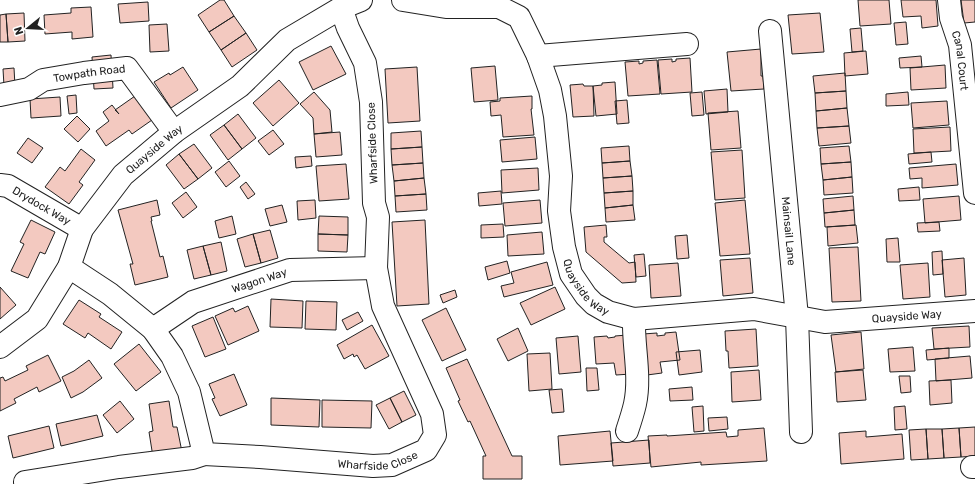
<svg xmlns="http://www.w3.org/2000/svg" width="975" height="484" viewBox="0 0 975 484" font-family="Rubik,sans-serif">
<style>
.building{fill:#f3c9c0;stroke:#222}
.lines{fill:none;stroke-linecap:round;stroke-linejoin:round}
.minor-casing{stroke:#222;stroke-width:24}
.minor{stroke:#fff;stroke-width:22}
.labels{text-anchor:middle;stroke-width:3;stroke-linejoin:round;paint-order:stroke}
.street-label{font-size:11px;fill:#222;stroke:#fff}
</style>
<rect width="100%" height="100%" fill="#fff"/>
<path class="building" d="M220,0H224L234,16L209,32L198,15Z
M858,0H889L891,24L860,26Z
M901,0H936L938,26L922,28L921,16L903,17Z
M961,0H975V22L964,23Z
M148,2L149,21L120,23L118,4Z
M91,7L93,37L72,39V32L45,34L44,15L71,13V8Z
M24,13L25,41L8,42L6,14Z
M820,13L824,52L792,54L788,15Z
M6,14L8,42H0V15Z
M234,16L246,33L221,50L209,32Z
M906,22L908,44L896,45L894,23Z
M167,24L169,51L150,52L149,25Z
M861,28L863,51L852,52L850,29Z
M246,33L257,50L232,67L221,50Z
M331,46L346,74L313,90L299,62Z
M761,49V76H763L764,89L731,91L727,52Z
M866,51L868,74L845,76L844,53Z
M111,55L113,88L94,89L92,57Z
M921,56L922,67L900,68L899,58Z
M690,58L692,92L661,94L658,60L672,59V62L676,61V59Z
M657,60L660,94L628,96L625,62L639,61V64L643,63V61Z
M945,65L946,88L911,90L910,68Z
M495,66L498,100L474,102L471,68Z
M183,67L198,90L171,108L154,82L169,73L170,75Z
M417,67L420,121L388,123L385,69Z
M14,68L15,86H4L3,69Z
M845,73L846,91L815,93L813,76Z
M279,80L299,103L273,126L253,103Z
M615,82L617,114L596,116L593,86L602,85V83Z
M583,84L584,86H593L594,116L573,117L570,85Z
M727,89L728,112L706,114L704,91Z
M846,91L847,108L816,111L815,93Z
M314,92L330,110L332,132L314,134L313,118L300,104Z
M702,92L704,115L692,116L690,93Z
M908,92L909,105L886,106V94Z
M76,95L77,113L69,114L67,96Z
M135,96L152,120L132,134L129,130L106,146L96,131L109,121L103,112L112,105L119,114L115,110Z
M532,96V109H531L534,135L503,137L501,115L491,116L490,102L500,101V98Z
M60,97L61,116L31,118L30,99Z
M627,100L629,123L617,124L615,101Z
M947,101L949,125L913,128L911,103Z
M847,108L849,126L817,128L816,111Z
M738,111L741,148L711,150L708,113Z
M238,114L256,138L242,149L224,125Z
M77,116L90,129L78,142L64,129Z
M224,125L242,149L228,160L210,135Z
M849,126L851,143L819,146L817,128Z
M950,127L951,151L914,153L913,129Z
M273,130L284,144L269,155L258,141Z
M421,131L422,147L391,149V133Z
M340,132L342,155L316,157L314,134Z
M535,137L537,159L502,162L500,140Z
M28,138L43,148L32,163L17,153Z
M194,144L212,168L198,179L179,154Z
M629,146L630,161L602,163L601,148Z
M849,146L851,162L821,164L820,148Z
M422,147L423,163L392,165L391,149Z
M81,149L95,160L79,182L83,185L69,204L45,187L60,167L65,171Z
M742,150L745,198L715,200L711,152Z
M931,152L932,162L909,164L908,154Z
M179,154L198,179L184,189L166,165Z
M311,156L312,166L296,168L295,157Z
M229,161L240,176L226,187L215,172Z
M630,161L632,176L603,178L602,163Z
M851,162L852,177L823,180L821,164Z
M423,163L424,178L394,181L392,165Z
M346,164L349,199L319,201L316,166Z
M956,164L958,185L922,188V178L910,179L909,168Z
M538,168L539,190L502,193L501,170Z
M632,176L633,191L604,193L603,178Z
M852,177L853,193L824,195L823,180Z
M424,178L426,194L395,196L394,181Z
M246,182L255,194L248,199L240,187Z
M919,187L920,200L899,201L898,189Z
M501,191L502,204L479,206L478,193Z
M633,191V205L605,208L604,193Z
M186,192L197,207L183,218L172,203Z
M426,194L427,210L396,212L395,196Z
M853,196L854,210L824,213L823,199Z
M959,196L961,220L925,223L923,199Z
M157,200L160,215L151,217L152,221H151L160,257L163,256L168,277L135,285L130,264H133L118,210Z
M315,200L316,218L298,220L297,201Z
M540,200L542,223L505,226L503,203Z
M745,200L750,254L720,256L715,203Z
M282,205L287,222L270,226L265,209Z
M633,205L635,220L606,222L605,208Z
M854,210L855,225L825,227L824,213Z
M232,216L236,234L219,238L215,221Z
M319,216L348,217V235L318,234Z
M31,220L55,232L45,254L40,252L28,278L11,271L24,244L20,242Z
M425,220L429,304L397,306L392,222Z
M939,222L940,231L918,232L917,223Z
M503,224L504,237L481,238V225Z
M606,225L607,237H604V242L629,263L635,262L636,282L622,283L586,252L584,227Z
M856,225L858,243L828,246L827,227Z
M270,230L278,258L261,263L253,234Z
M542,232L544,254L508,256L507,235Z
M253,234L261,263L245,267L237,239Z
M318,234L348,235L347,252L318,251Z
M687,235L689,258L677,259L675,236Z
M898,238L900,262H887L886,239Z
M221,242L227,271L211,275L203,246Z
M203,246L211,275L194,279L187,250Z
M858,247L861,301L832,302L829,248Z
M942,251L943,274L933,275L932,252Z
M644,254L646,276L636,277L634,255Z
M750,258L753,293L723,296L720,260Z
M964,258L966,295L945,297L942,260Z
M507,261L510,273L488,280L485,267Z
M547,262L553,285L504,297L501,286L514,283L511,272Z
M678,263L681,296L651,298L649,265Z
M928,263L930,297L903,299L900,265Z
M0,287L16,305L0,319Z
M555,287L565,309L531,325L520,303Z
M455,290L457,297L443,303L440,295Z
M271,299L303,301L302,328L270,327Z
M79,300L101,314L99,317L122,332L111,349L88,333L85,338L63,324Z
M306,301L337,302L336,330L305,329Z
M248,306L259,331L228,345L215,316L233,308L235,312Z
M446,308L466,350L442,361L422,320Z
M358,312L363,321L347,330L342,320Z
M213,317L226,349L205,357L192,326Z
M372,325L389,356L365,369L357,355L354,357L353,354L344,359L337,345Z
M969,326L970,347L934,349L932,328Z
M518,328L528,351L508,361L497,339Z
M756,329L758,366L729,368L728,351H726L725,331Z
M676,332L680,360L660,362L662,373L647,375L643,334L657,333V336L665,335V333Z
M861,332L864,369L836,372L831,335Z
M627,335L631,374L616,375L614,363L596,364L594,337L607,336L608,338L615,337V336Z
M578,336L581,372L559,374L556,338Z
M139,344L161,372L136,391L114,364Z
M913,347L915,371L890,372L888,349Z
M949,348V358L927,360L926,350Z
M700,350L702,372L679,375L676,352Z
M550,353L552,389L529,391L527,354Z
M48,355L61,381L39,392L37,387L14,399L16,403L0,411V378L3,377L5,381L28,370L26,366Z
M970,356L972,378L936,381L935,359Z
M467,359L512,456H522V479H483V456H486L470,421L468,422L458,401L460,400L446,368Z
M89,360L102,378L83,392L71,398L62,377L74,371Z
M586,368H597L599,390L587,391Z
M759,370L761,400L732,402L731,372Z
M863,370L866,400L837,402L835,372Z
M234,374L247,405L220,416L212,399L215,398L209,384Z
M899,376H910L911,392L901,393Z
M951,380L952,403L930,405L929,381Z
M692,387L693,400L670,401L669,389Z
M562,389L564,412L552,413L549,390Z
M404,391L416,415L402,422L390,398Z
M271,398L320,400L319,427L271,425Z
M390,398L402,422L389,429L376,405Z
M322,400L372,401L371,428L322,427Z
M120,401L134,419L117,433L103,415Z
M169,401L173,427H177L182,452L153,457L149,432L153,431L149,404Z
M703,406L704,431L694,432L692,407Z
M905,406L907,429L895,430L894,407Z
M97,415L103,436L61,446L56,424Z
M727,417L728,429L709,431L708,418Z
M49,426L54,448L13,458L8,436Z
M975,427V456L961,457L959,428Z
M764,428L767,461L701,465V462L651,467L648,436L667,435V436L726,432L727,437L738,436V430Z
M959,428L961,457L944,458L942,429Z
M926,429H942L944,458L928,459Z
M926,429L928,459L911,460L909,430Z
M610,431L613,461L560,465L558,436Z
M866,431V437L902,434L904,459L841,464L839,433Z
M649,440L650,463L613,466L611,443Z"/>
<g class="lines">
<g class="minor-casing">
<g id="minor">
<path id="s1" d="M403,0L446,7H499L519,17L538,56L550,90L555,116L561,176L559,211L564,247L571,274L586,296L594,304L608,312L634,319L754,309L825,322L975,311"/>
<path id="s2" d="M949,0L951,18L960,45L975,193"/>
<path id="s3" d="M770,31L797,317L801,432"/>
<path d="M538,56L687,44"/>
<path id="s4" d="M0,95L29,89L43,80L84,73L127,68L174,132"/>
<path id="s5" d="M0,185L8,186L82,229"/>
<path id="s6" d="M69,267L110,294L153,329L172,356L189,392L204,454L260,457L373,466L392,465L426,450L435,435L432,414L383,306L376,268L378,217L374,203L371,102L365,63L348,28L341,8"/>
<path id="s7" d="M153,329L193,302L290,270L376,268"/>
<path id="s8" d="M0,347L37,319L69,267L82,229L123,175L174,132L240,86L287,40L341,8L361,0"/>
<path d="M627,431C630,422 633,413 635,404C641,376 633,346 634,319"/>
<path d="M972,467H975"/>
<path d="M25,482L119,467L192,458L204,454"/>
</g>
</g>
<use href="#minor" class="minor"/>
</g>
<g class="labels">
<g class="street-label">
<text dy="4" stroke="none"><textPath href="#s2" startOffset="62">Canal Court</textPath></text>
<text dy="4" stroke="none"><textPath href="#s4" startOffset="93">Towpath Road</textPath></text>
<text transform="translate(372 143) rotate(-92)" y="4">Wharfside Close</text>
<text dy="4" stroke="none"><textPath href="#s8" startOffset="256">Quayside Way</textPath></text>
<text dy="4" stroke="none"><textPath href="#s5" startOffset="47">Drydock Way</textPath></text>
<text dy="4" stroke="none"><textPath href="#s3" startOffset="201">Mainsail Lane</textPath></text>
<text dy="4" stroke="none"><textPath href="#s7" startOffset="118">Wagon Way</textPath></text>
<text dy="4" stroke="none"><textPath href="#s1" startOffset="404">Quayside Way</textPath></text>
<text dy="4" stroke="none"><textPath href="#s1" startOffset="740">Quayside Way</textPath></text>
<text dy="4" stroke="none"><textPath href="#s6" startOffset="416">Wharfside Close</textPath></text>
</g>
</g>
<g transform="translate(28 28) rotate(252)" stroke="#ffffff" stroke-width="3" paint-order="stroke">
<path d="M0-3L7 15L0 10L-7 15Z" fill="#222222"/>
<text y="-6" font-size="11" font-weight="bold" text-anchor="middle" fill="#222222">N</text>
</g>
</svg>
